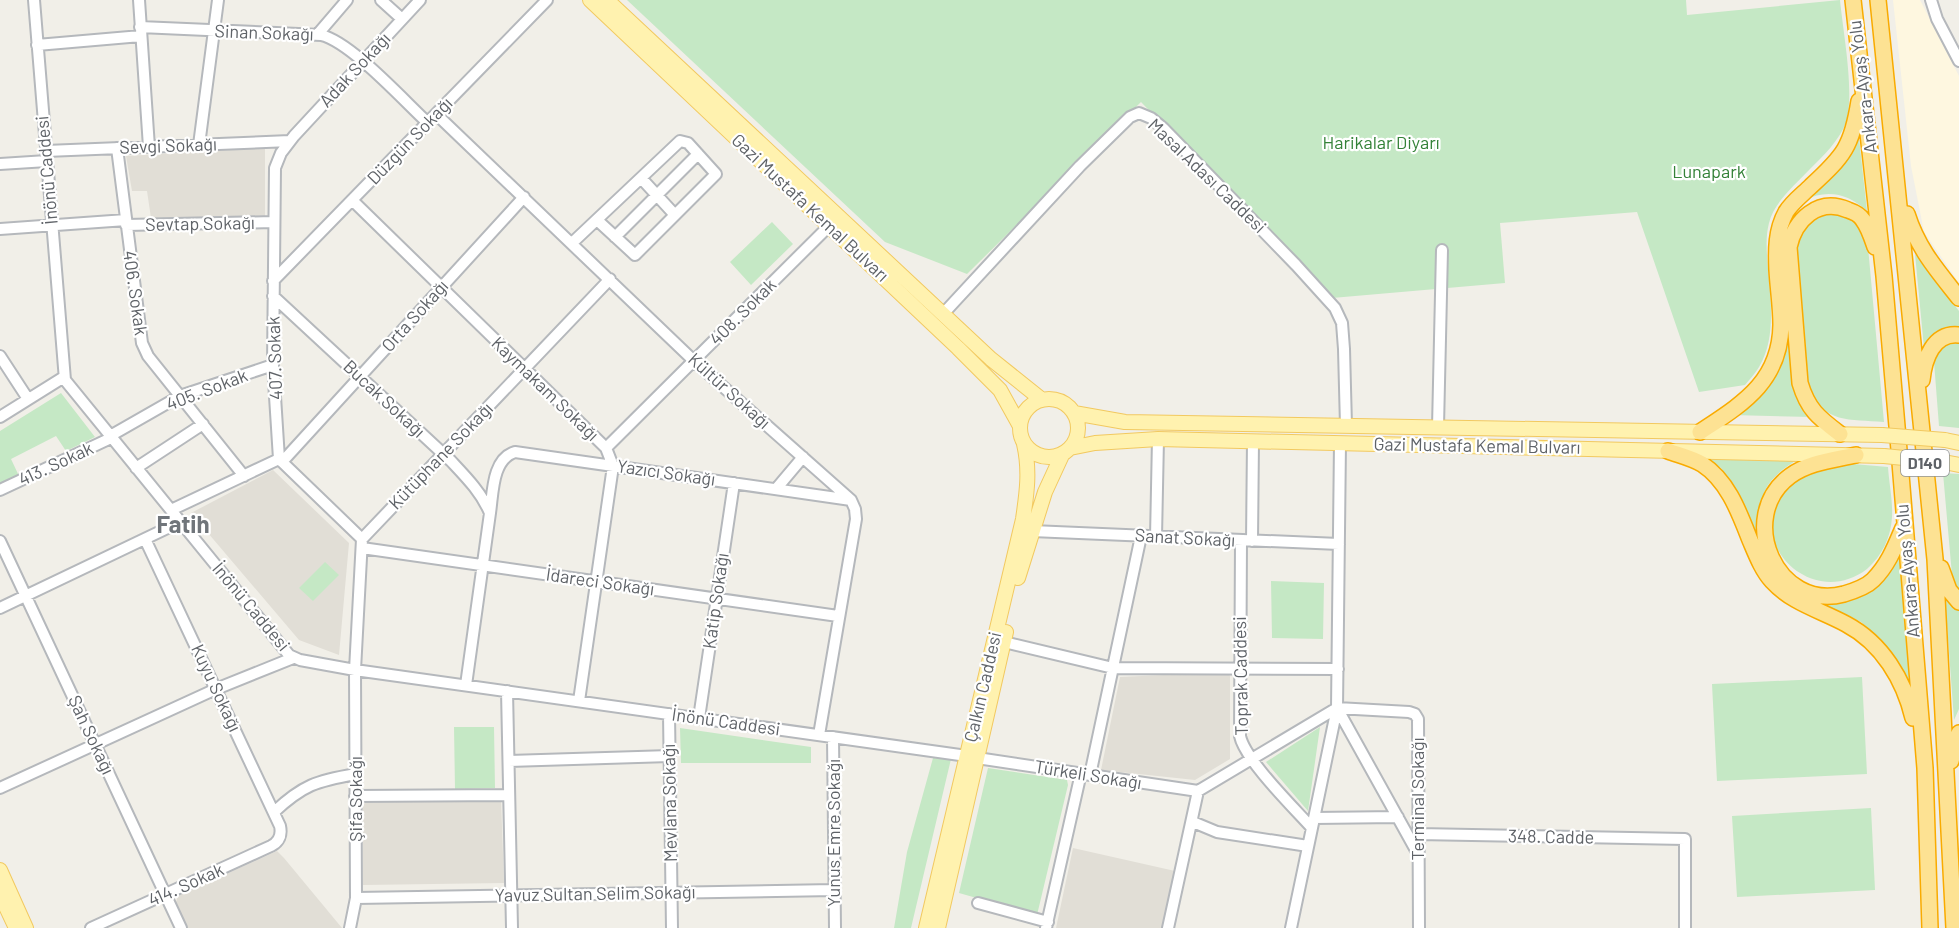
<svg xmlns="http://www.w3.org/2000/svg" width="1959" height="928" viewBox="0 0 1959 928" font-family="Barlow,sans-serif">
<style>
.commercial{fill:#fef7e0}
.education{fill:#e1ded6}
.green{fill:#c5e8c5}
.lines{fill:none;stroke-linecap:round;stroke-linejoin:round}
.minor-casing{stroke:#b5b8bc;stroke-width:14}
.major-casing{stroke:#f2c960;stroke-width:16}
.highway-casing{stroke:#f9ab00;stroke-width:18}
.minor{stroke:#fff;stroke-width:10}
.major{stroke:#fff2af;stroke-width:14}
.highway{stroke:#fde293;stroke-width:15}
.major-bridge-casing{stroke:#f2c960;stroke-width:16;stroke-linecap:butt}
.major-bridge{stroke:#fff2af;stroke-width:14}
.labels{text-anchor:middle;stroke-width:4.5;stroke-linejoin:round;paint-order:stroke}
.shield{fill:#fff;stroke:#8f9295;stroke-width:1.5}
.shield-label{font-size:16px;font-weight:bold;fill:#5f6368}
.street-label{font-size:18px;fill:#5f6368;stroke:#fff}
.park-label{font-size:18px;fill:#348238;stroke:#fff}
.district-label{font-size:24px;font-weight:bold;fill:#70757a;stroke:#fff}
</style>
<rect width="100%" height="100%" fill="#f1efe8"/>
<path class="commercial" d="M1893,0H1920L1959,76V283L1924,232L1911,166Z"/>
<path class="education" d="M265,148V217L151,218L147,191H132L126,156Z
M273,470L349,543L339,655L299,640L191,513Z
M1228,672L1230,676V759L1195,780L1101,770L1120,677Z
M501,799L504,883L363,885V800Z
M1073,848L1175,871L1163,928H1056Z
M277,851L284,858L342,928H188L176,902L178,896Z"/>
<path class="green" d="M627,0H1686L1687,15L1840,0C1843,32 1855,93 1846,122C1840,140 1823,156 1810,169C1795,185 1774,202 1769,223C1765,238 1767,254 1768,269C1771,301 1776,339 1759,367C1755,374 1749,380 1745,385L1699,392L1637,212L1500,223L1505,283L1332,298L1141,102L967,274L885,242Z
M1858,129L1867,211C1848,193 1827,189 1804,200Z
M1825,212L1853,218L1860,226L1868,247L1884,422C1849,419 1824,424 1809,388L1797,250C1799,225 1806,225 1825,212Z
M772,222L793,244L751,285L730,262Z
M1915,254L1959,311V331L1924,348Z
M1787,324L1794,387L1812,417L1731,415L1747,403Z
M1959,341V428L1939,426L1934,362C1938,348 1945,343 1959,341Z
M61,393L95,437L66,451L56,436L11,459L19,476L0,485V431Z
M1703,455L1802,457C1753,485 1758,504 1765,554L1731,482L1721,468Z
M1842,463L1888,467C1889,483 1893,501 1892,517C1891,537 1882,556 1867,569C1819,606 1756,557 1775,505C1778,498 1785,492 1789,487C1793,483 1797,477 1802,474C1813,468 1830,466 1842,463Z
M1943,473L1959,474V591L1956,588L1952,575Z
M1900,548L1910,682L1885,644L1861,622L1793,589L1850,594Z
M325,562L339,575L313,601L299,588Z
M1271,581L1324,583L1323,639L1272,638Z
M1945,597L1959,611V709L1954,720Z
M1862,677L1867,774L1717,781L1712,684Z
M454,727H494L495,788L455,789Z
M1320,727L1308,811L1266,762Z
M680,728L811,747V763H681Z
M933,758L951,759L911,928H894L907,852Z
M988,768L1067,780L1068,785L1037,915L959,893Z
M1871,808L1875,890L1737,897L1732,816Z"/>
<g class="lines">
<g class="minor-casing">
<path id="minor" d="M34,0L65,380L289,655L300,660L355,670L967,756
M139,0L149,147
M381,0L402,19
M1931,0L1937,19L1959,61
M140,27L321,35C351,42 403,100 428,123
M317,35L347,0
M37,45L141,36
M436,114L694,361L851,500L855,509L856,519L819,735
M199,145L218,0
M117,148L142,343L148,356L244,476
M46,151L290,141
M0,164L47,161
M641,178L675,215
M352,200L606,448L613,466L579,701
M126,225L273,222
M0,229L126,220
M615,237L698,154
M572,243L680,141L688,143L716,174L635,255L597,220
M273,281L547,0
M273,296L451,461C466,477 481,492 490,513L466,685
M943,314L1080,166L1130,117L1139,113L1151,118L1163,128L1296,265L1335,308L1342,323L1344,349L1346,426
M0,356L28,399
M0,417L64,377
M1438,427L1442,250
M110,436L180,396L273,365
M606,448L829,226
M279,459L362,539
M282,462L524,197
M136,468L203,424
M776,489L803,457
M0,490L111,438
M171,510L279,459L273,365L275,168L281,153L294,136L420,0
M490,513C493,493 492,459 515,452L851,500
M1032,531L1339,544
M1156,537L1158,439
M0,541L181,928
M1241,541L1240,736C1245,760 1294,808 1312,828L1291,928
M1252,541L1253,441
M362,548L838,616
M0,608L180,522
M1004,642L1113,668L1338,669
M507,691L512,928
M1337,708L1409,712L1415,714L1418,719L1419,928
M1337,708L1417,852
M669,714L672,928
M699,718L734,483
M833,737L835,928
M977,758L1198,791
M509,761L670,756
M1090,775L1141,536
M0,788L216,689L293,658
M355,796L509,795
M274,812C303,785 316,781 356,774
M1314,818L1398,817
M1193,822L1217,832L1308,846
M1312,828L1337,708L1340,443
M1418,834L1685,839V928
M356,898L834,890
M978,903L1048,922
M91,928L271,846C279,842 282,835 280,826L145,539
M350,928L356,898L355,670L362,539L610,279
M1046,928L1081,773
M1168,928L1198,791L1337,708"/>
</g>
<g class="major-casing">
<path id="major" d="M590,0L958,348L1000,390L1020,426
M607,0L991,359L1041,399
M1020 428a29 29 0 1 1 58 0a29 29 0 1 1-58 0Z
M1074,413L1125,422L1882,435
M1945,440L1959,443
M1070,448L1095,443L1158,439L1884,456
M1944,462L1959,465
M1018,578L1045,492L1063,453
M0,870L26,928
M0,894L16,928
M926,928L1023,519C1027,492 1030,470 1024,444
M938,928L1006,632"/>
</g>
<g class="highway-casing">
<path id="highway" d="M1853,0L1884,276L1898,438L1925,768L1930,928
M1878,0L1935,559L1954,928
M1907,214C1918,249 1937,270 1959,298
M1922,380C1924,360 1933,332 1959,335
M1700,432C1742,404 1780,382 1781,325C1781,307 1778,288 1777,270C1776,250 1776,230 1786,212C1792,202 1803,194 1811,186C1844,156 1852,146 1859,101
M1840,434C1819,418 1808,410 1800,383L1789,247C1795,220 1818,197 1848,210C1854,212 1860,215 1863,220C1869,228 1872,238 1875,247
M1668,451C1679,455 1692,458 1702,464C1728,481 1739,512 1750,540C1756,554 1762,570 1772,581C1792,603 1820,610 1846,624C1882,643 1904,680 1913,718
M1856,455C1834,460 1809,462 1790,476C1735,517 1777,612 1844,594C1854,591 1866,587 1873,580C1888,565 1895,547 1903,528
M1941,568L1949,590L1959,602
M1951,761L1959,733"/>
</g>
<use href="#minor" class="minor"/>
<use href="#major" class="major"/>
<use href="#highway" class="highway"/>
<g class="major-bridge-casing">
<path id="major-bridge" d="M1882,435L1945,440
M1884,456L1944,462"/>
</g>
<use href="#major-bridge" class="major-bridge"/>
</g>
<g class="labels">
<rect class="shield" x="1901" y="450" width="48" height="26" rx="4.5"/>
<g class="shield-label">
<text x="1925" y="469">D140</text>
</g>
<g class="street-label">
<text transform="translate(264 33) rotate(2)" y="6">Sinan Sokağı</text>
<text transform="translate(355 70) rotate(-47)" y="6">Adak Sokağı</text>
<text transform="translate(1863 87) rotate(-97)" y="6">Ankara-Ayaş Yolu</text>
<text transform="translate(410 141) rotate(-46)" y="6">Düzgün Sokağı</text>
<text transform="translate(168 146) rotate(-2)" y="6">Sevgi Sokağı</text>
<text transform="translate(47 170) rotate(-95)" y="6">İnönü Caddesi</text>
<text transform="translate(1207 176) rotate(44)" y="6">Masal Adası Caddesi</text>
<text transform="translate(810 208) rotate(43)" y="6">Gazi Mustafa Kemal Bulvarı</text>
<text transform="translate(200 224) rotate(-1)" y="6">Sevtap Sokağı</text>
<text transform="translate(135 293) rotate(82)" y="6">406. Sokak</text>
<text transform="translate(743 312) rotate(-45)" y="6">408. Sokak</text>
<text transform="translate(415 316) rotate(-48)" y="6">Orta Sokağı</text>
<text transform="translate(275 358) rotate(-92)" y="6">407. Sokak</text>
<text transform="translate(545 389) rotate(44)" y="6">Kaymakam Sokağı</text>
<text transform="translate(207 390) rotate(-21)" y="6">405. Sokak</text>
<text transform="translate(729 391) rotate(42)" y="6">Kültür Sokağı</text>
<text transform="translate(384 399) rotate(43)" y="6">Bucak Sokağı</text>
<text transform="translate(1477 446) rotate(1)" y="6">Gazi Mustafa Kemal Bulvarı</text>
<text transform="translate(441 456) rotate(-46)" y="6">Kütüphane Sokağı</text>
<text transform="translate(56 464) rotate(-25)" y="6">413. Sokak</text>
<text transform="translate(666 473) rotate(8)" y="6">Yazıcı Sokağı</text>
<text transform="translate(1185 538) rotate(3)" y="6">Sanat Sokağı</text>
<text transform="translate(1908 571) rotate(-95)" y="6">Ankara-Ayaş Yolu</text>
<text transform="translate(600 582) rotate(8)" y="6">İdareci Sokağı</text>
<text transform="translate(716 601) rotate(-82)" y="6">Katip Sokağı</text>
<text transform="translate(251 607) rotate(50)" y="6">İnönü Caddesi</text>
<text transform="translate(1241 676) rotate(-91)" y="6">Toprak Caddesi</text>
<text transform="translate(983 687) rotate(-77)" y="6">Çalkın Caddesi</text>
<text transform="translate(216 688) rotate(65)" y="6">Kuyu Sokağı</text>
<text transform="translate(726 722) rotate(8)" y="6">İnönü Caddesi</text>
<text transform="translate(91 735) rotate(65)" y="6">Şah Sokağı</text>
<text transform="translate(1088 775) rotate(9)" y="6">Türkeli Sokağı</text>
<text transform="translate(356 799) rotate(-90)" y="6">Şifa Sokağı</text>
<text transform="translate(1418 799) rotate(-90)" y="6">Terminal Sokağı</text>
<text transform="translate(670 803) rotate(-91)" y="6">Mevlana Sokağı</text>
<text transform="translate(834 833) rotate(-90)" y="6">Yunus Emre Sokağı</text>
<text transform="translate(1551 837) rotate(1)" y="6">348. Cadde</text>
<text transform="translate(186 885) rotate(-24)" y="6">414. Sokak</text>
<text transform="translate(595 894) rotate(-1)" y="6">Yavuz Sultan Selim Sokağı</text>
</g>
<g class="park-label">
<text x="1381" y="149">Harikalar Diyarı</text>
<text x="1709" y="178">Lunapark</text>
</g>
<g class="district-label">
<text x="183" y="533">Fatih</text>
</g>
</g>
</svg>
